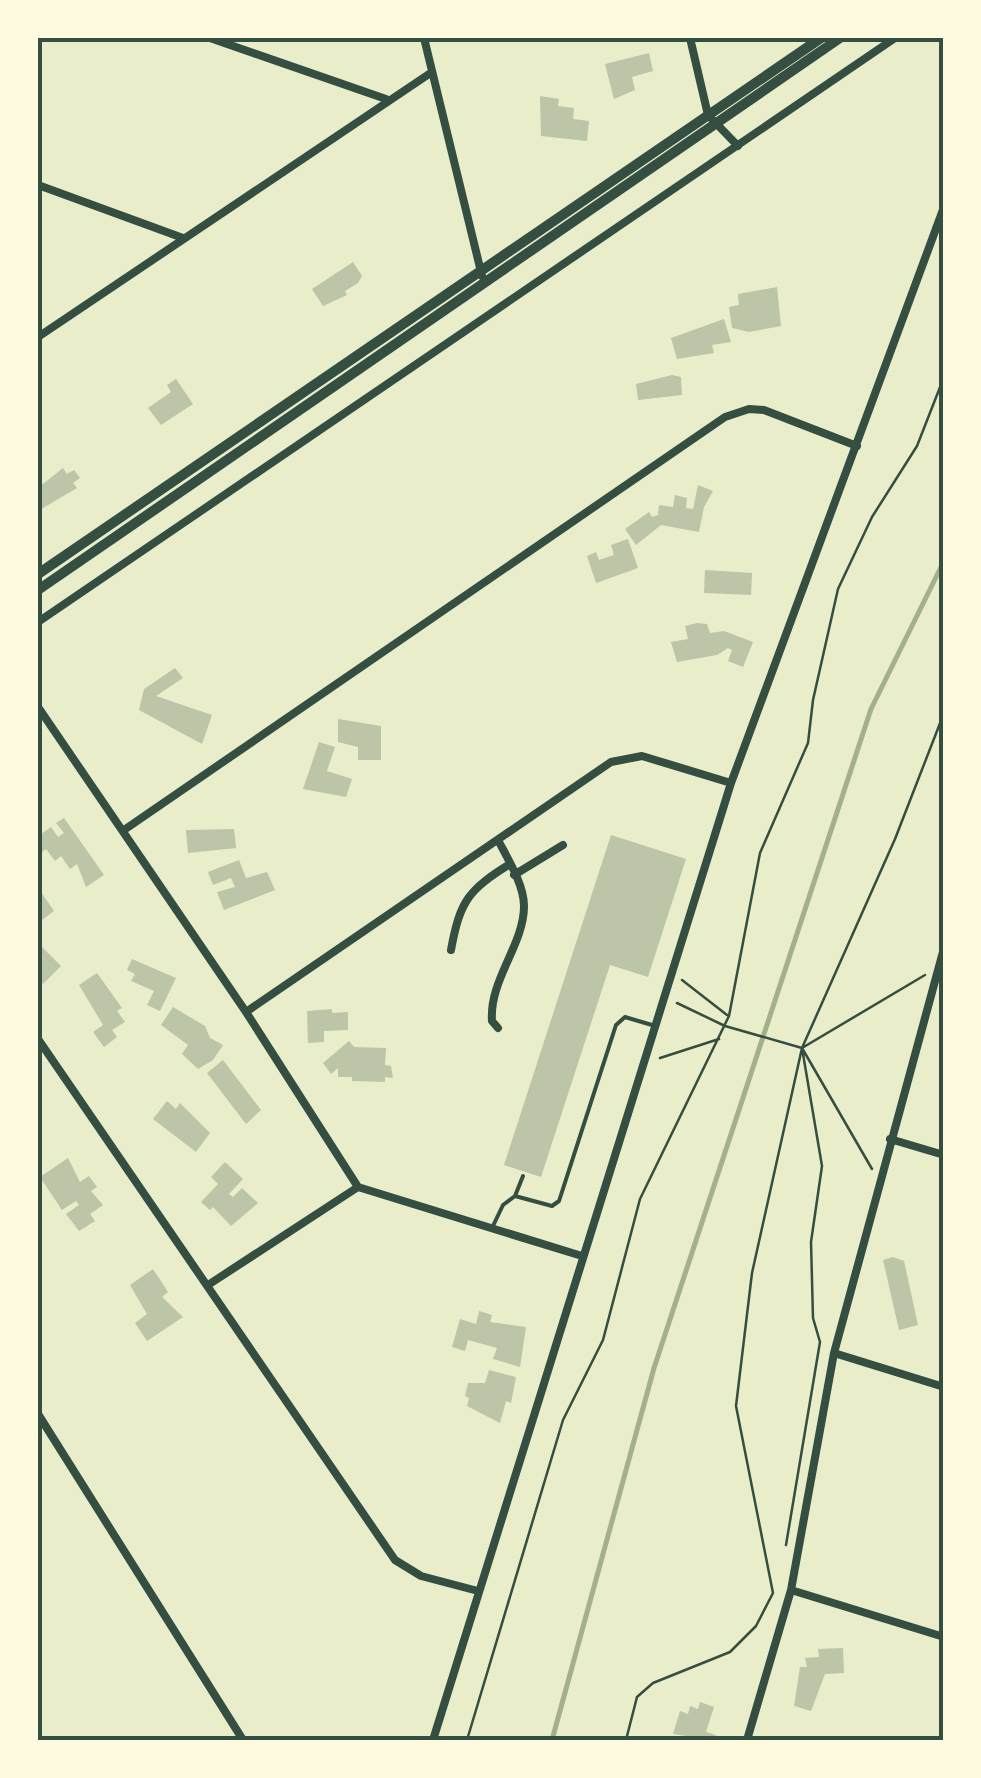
<svg xmlns="http://www.w3.org/2000/svg" width="981" height="1778" viewBox="0 0 981 1778" font-family="Lato,sans-serif">
<style>
.lines{fill:none;stroke-linecap:round;stroke-linejoin:round}
.stream{stroke:#a3b18a;stroke-width:5}
.building{fill:#bcc5a7}
.path{stroke:#344e41;stroke-width:2.5}
.service{stroke:#344e41;stroke-width:4}
.minor{stroke:#344e41;stroke-width:8}
.tertiary{stroke:#344e41;stroke-width:10}
.neatline{fill:none;stroke:#344e41;stroke-width:4}
</style>
<rect width="100%" height="100%" fill="#e9edc9"/>
<g class="lines">
<path class="stream" d="M552,1740L654,1368L871,709L944,561"/>
</g>
<path class="building" d="M649,53L653,71L632,77L635,90L614,99L605,64Z
M540,96L559,99L558,106L574,108L573,119L589,121L587,141L541,136Z
M353,262L362,276L358,283L345,291L347,295L323,306L312,289Z
M777,287L781,326L749,332L732,328L729,307L739,305L738,294Z
M724,319L731,342L712,345L714,353L677,359L671,338Z
M672,375L681,377L682,395L638,400L636,384Z
M176,379L193,404L161,425L148,408L171,392L167,385Z
M63,468L67,474L74,470L80,478L73,483L77,488L38,511V488Z
M698,485L713,491L704,507L699,532L661,525L636,545L625,529L649,512L652,517L658,515L659,505L673,507L675,495L687,498L686,508L693,509Z
M628,539L638,568L596,583L587,556L596,552L599,560L614,555L611,545Z
M705,570L752,573L751,595L704,593Z
M697,623L707,624L710,633L724,631L753,642L743,667L728,661L732,650L728,648L717,655L677,662L671,642L688,639L685,626Z
M175,668L183,678L156,696L212,715L202,744L139,710L144,689Z
M338,719L381,726V760H358V747L338,742Z
M319,742L335,747L327,771L352,779L346,797L303,789Z
M64,818L104,875L86,887L77,864L70,869L61,856L55,861L46,849L38,855V836L51,827L58,837L64,833L56,823Z
M234,829L236,848L188,853L186,830Z
M611,835L686,859L648,977L610,965L541,1177L504,1165Z
M239,860L246,878L267,872L275,890L224,910L217,892L235,887L231,878L213,885L208,872Z
M38,888L54,911L38,923Z
M38,943L61,966L43,984L38,977Z
M132,959L176,978L160,1011L147,1005L154,991L131,981L135,974L127,970Z
M97,973L122,1008L117,1011L125,1022L112,1030L117,1037L104,1047L93,1032L103,1025L79,985Z
M173,1007L205,1026L210,1038L223,1045L213,1060L198,1069L182,1054L188,1045L161,1025Z
M332,1009V1013L348,1012V1030L324,1031V1042L308,1043L307,1011Z
M349,1041L354,1047L386,1048L385,1065L391,1066L393,1078L385,1077V1082L352,1081V1077H338V1068L331,1074L323,1063Z
M223,1060L261,1110L246,1124L207,1073Z
M167,1101L176,1109L180,1103L210,1133L196,1152L153,1119Z
M68,1158L80,1182L89,1176L97,1187L91,1191L103,1205L90,1214L95,1221L79,1231L66,1214L79,1205L76,1201L62,1210L40,1177Z
M225,1162L243,1179L229,1194L233,1197L242,1188L258,1203L231,1226L213,1207L210,1210L201,1202L218,1184L211,1177Z
M893,1257L904,1261L918,1325L899,1330L883,1260Z
M153,1269L168,1292L162,1297L183,1317L147,1341L135,1323L147,1314L130,1285Z
M479,1311L492,1315L490,1322L526,1327L520,1367L493,1359L497,1348L468,1340L465,1351L452,1347L460,1319L476,1324Z
M489,1370L516,1377L511,1403L506,1401L500,1423L467,1406L469,1398L465,1396L468,1383H485Z
M843,1648L844,1673L825,1674L811,1711L794,1706L800,1667H807L805,1658L819,1657L818,1649Z
M700,1702L714,1707L706,1732L716,1735L714,1740L673,1734L680,1711L688,1714L690,1706L698,1709Z"/>
<g class="lines">
<path class="path" d="M682,980L727,1015
M677,1003L725,1026L802,1048L822,1166L811,1242L813,1318L820,1342L786,1545
M660,1058L719,1039
M872,1169L802,1048L925,975
M467,1740L563,1420L603,1340L640,1199L729,1016L760,853L808,743L813,700L838,589L872,517L917,446L944,377
M626,1740L637,1697L653,1683L730,1652L756,1626L773,1593L736,1406L752,1273L802,1048L895,839L944,713"/>
<path class="service" d="M515,1196L523,1176
M492,1228L503,1205L515,1196L552,1206L559,1201L616,1025L625,1017L652,1025"/>
<path class="minor" d="M210,38L386,99
M424,38L482,276
M690,38L708,115L738,146
M38,185L183,238
M38,337L432,72
M38,622L895,38
M38,707L246,1012L358,1187L582,1256
M124,830L725,417L749,409L764,410L857,446
M498,840C508,859 524,885 524,906C524,945 489,980 492,1021L498,1028
M514,875L563,845
M451,950C460,901 468,890 510,864
M246,1012L611,762L642,756L731,783
M38,1039L395,1560L421,1576L478,1591
M890,1139L944,1155
M208,1285L358,1187
M834,1353L944,1387
M38,1414L243,1740
M791,1590L944,1637
M433,1740L731,783L944,207
M747,1740L791,1590L834,1353L944,948"/>
<path class="tertiary" d="M38,574L821,38
M38,590L840,38"/>
</g>
<rect width="981" height="1778" fill="none" stroke="#fefae0" stroke-width="80"/>
<rect x="40" y="40" width="901" height="1698" class="neatline"/>
</svg>
